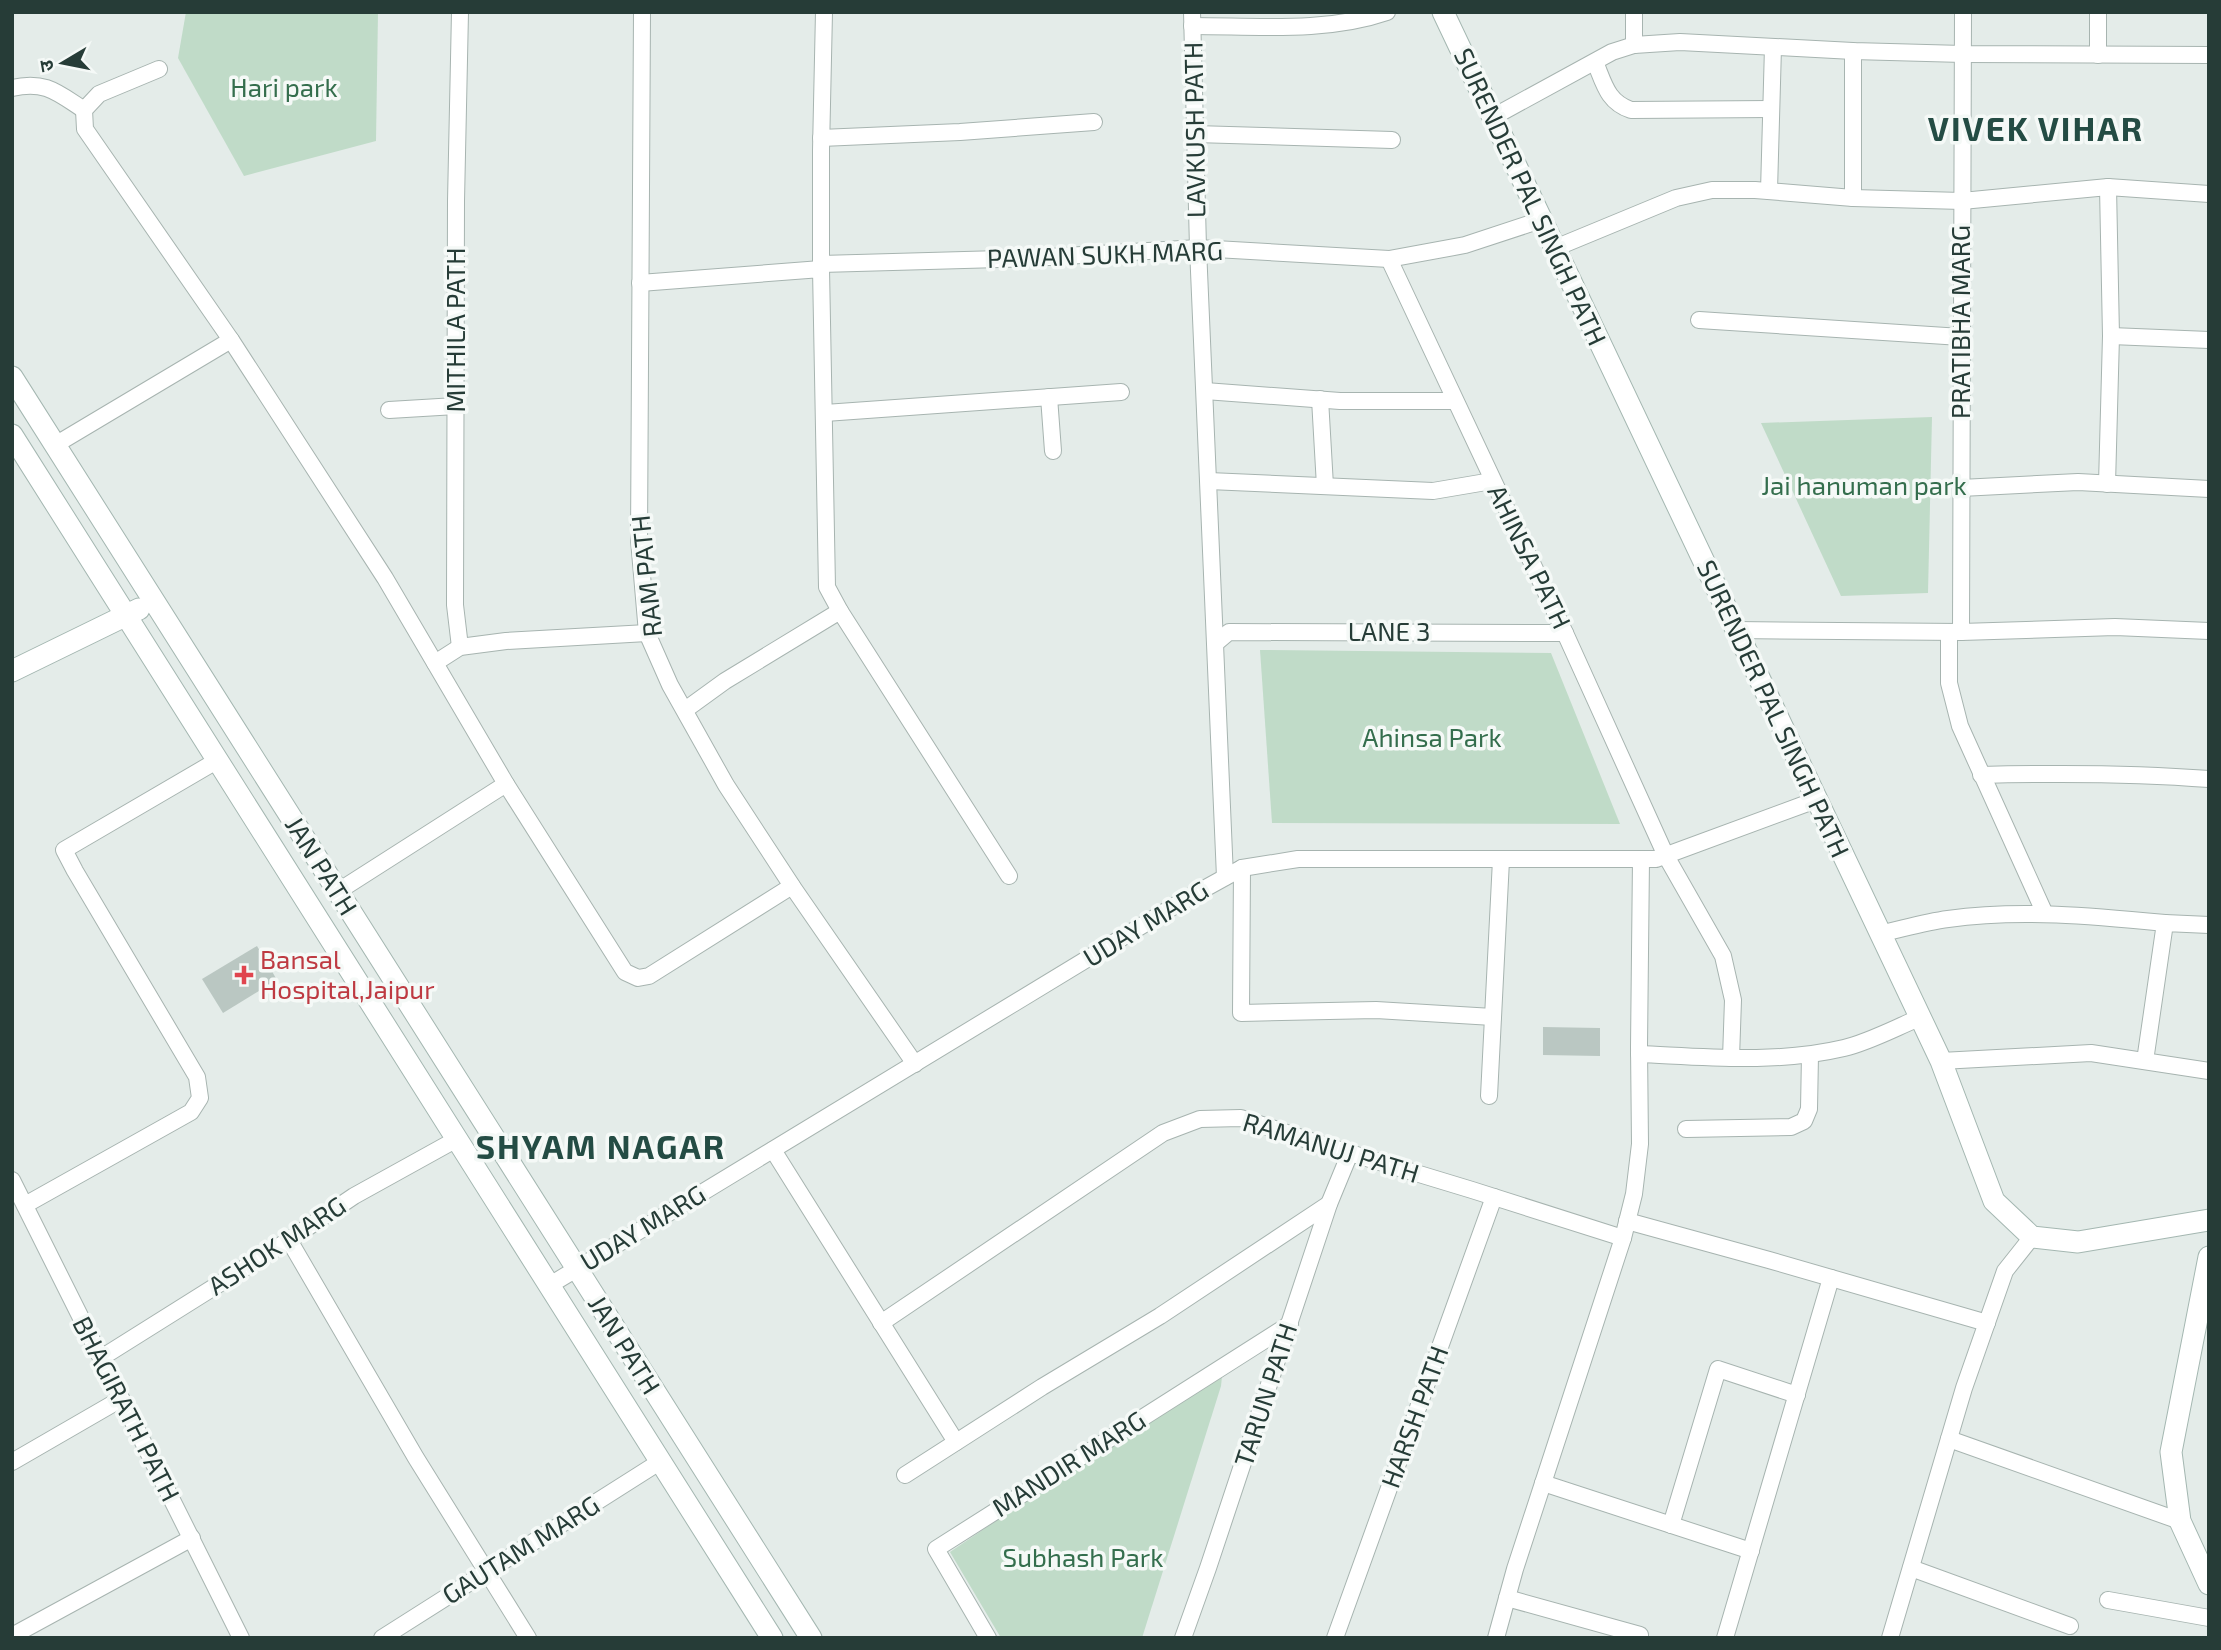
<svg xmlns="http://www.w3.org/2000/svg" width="2221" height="1650" font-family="'Exo 2','Noto Sans Devanagari',sans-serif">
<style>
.green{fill:#c0dbc8}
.building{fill:#bac7c2}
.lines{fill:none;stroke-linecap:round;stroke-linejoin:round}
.street-casing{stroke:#a7b4b0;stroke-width:18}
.secondary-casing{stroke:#a4b7b1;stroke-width:23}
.street{stroke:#fff;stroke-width:16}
.secondary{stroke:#fff;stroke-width:21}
.health-dot{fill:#e0444e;stroke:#f5f9f7;stroke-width:2.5}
.labels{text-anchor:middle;stroke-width:7;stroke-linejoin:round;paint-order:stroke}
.park-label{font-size:26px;fill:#346e4d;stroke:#f5f9f7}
.street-label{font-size:26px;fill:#263c37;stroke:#f5f9f7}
.health-label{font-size:26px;fill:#be3a42;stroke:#f5f9f7;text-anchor:start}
.district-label{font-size:33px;font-weight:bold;letter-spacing:2px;fill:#244c44;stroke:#f5f9f7}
</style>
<rect width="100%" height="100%" fill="#e4ece9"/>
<!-- green -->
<g class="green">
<path d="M186 12H378L376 141 244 176 178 58Z"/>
<path d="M1932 417 1928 593 1841 596 1761 423Z"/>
<path d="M1260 650 1551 653 1620 824 1272 823Z"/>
<path d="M1223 1367 1221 1386 1142 1638H1001L950 1552Z"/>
</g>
<!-- building -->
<g class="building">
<path d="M257 946 277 980 223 1013 202 979Z"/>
<path d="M1543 1027 1600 1028V1056L1543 1055Z"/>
</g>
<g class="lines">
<!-- street casing -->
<g class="street-casing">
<g id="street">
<path d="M642 12 639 540 647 633 670 685 726 785 792 886 915 1064"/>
<path d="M1192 12 1198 248 1225 877"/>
<path d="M1634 12V45"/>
<path d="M1192 26C1257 26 1326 33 1387 12"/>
<path d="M2098 55V12"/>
<path d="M1595 62C1604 83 1607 102 1631 110L1771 109"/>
<path d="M159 69 99 94 84 110 85 129 231 340 385 578 506 784"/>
<path d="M12 88C45 80 58 93 84 110"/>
<path d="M1493 117 1612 52 1634 45 1680 42 1853 51 1963 54 2209 55"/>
<path d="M1195 134 1392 140"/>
<path d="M821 138 960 132 1094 122"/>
<path d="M1769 191 1773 47"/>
<path d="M1853 198V51"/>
<path d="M1555 248 1676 198 1712 190H1755L1853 198 1962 201 2108 187 2209 194"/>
<path d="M1389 259 1565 633 1666 856 1723 956 1733 1000 1731 1058"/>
<path d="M821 264 1032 258 1198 248 1389 259 1465 245 1541 220"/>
<path d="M821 269V150L824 12"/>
<path d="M640 283 821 269 827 587 840 611"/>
<path d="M1699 320 1961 337"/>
<path d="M2111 336 2209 340"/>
<path d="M1205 391 1340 401H1455"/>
<path d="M1049 397 1053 451"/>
<path d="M1320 399 1325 486"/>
<path d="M389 410 456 406"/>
<path d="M825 413 1121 392"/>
<path d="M55 445 231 340"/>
<path d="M1209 481 1433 491 1492 481"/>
<path d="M2107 484 2111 336 2108 187"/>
<path d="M1961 488 2078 482 2209 489"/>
<path d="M1735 630 1961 632 2115 627 2209 631"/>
<path d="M1949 632V683L1960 726 2045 914"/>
<path d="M1961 632 1963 12"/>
<path d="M1216 643 1229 632 1565 633"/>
<path d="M460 647 455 605 456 201 460 12"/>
<path d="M435 663 460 647 506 641 647 633"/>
<path d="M685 710 725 681 840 611 1009 876"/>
<path d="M1981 775C2058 773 2132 773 2209 779"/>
<path d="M1242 868 1241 1013 1376 1010 1493 1017"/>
<path d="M337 892 506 784 625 972 638 978 649 976 792 886"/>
<path d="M1879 934C1902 929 1925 922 1948 919 2020 909 2093 916 2165 923"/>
<path d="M1639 1054C1707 1057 1776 1064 1844 1048 1869 1042 1895 1028 1919 1018"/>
<path d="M1941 1061 2091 1053 2209 1071"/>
<path d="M2145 1061 2165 923 2209 925"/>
<path d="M1489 1096 1501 860"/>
<path d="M1686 1129 1791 1127 1804 1121 1809 1109 1810 1055"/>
<path d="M773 1150 956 1442"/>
<path d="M12 1180 241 1638"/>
<path d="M25 1205 191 1112 200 1098 197 1077 75 871 64 850 218 760"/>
<path d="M1627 1221 1769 1260 1987 1323"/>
<path d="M289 1240 416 1458 528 1638"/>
<path d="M550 1285 1184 900 1242 868 1298 859H1656L1816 800"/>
<path d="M881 1323 1163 1133 1200 1119 1241 1118 1317 1143 1472 1190 1623 1238"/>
<path d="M101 1358 289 1240 354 1196 457 1139"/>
<path d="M1949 1439 2180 1521"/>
<path d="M12 1462 121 1399"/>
<path d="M905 1475 1042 1387 1160 1316 1329 1204"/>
<path d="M1543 1483 1751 1551"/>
<path d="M1671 1525 1718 1369 1797 1395"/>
<path d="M1911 1568 2070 1626"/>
<path d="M1507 1598 1640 1635"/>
<path d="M2108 1600 2209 1618"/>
<path d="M12 1636 192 1538"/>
<path d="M382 1638 661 1461"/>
<path d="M988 1638 936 1549 1290 1324"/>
<path d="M1183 1638 1208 1568 1329 1204 1350 1153"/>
<path d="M1335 1638 1494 1197"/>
<path d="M1496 1638 1515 1569 1623 1238 1634 1194 1640 1144 1639 1047 1641 859"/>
<path d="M1725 1638 1831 1278"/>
<path d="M1890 1638 1964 1388 2005 1271 2032 1237"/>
</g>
</g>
<!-- secondary casing -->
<g class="secondary-casing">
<g id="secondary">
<path d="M1443 12 1941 1061 1994 1201 2032 1237 2078 1242 2209 1220"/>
<path d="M12 377 811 1638"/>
<path d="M12 435 772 1638"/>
<path d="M12 671 139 609"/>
<path d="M2209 1257 2171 1452 2180 1521 2209 1584"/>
</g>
</g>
<!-- street -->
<use href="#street" class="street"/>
<!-- secondary -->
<use href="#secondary" class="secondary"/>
</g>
<!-- markers -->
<path class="health-dot" d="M240.5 964.5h7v7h7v7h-7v7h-7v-7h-7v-7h7z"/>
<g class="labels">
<!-- park labels -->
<g class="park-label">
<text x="284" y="97">Hari park</text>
<text x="1864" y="495">Jai hanuman park</text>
<text x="1432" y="747">Ahinsa Park</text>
<text x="1083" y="1567">Subhash Park</text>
</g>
<!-- street labels -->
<g class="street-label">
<text transform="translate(1195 130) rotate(-91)" y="9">LAVKUSH PATH</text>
<text transform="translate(1530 197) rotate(65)" y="9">SURENDER PAL SINGH PATH</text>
<text transform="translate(1105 255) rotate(-2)" y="9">PAWAN SUKH MARG</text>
<text transform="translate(1961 322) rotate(-90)" y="9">PRATIBHA MARG</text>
<text transform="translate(456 330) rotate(-90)" y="9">MITHILA PATH</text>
<text transform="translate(1529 557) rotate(64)" y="9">AHINSA PATH</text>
<text transform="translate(647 576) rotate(-96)" y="9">RAM PATH</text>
<text x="1389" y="641">LANE 3</text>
<text transform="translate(1773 709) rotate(65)" y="9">SURENDER PAL SINGH PATH</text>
<text transform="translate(321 866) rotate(58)" y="9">JAN PATH</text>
<text transform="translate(1146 924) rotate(-31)" y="9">UDAY MARG</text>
<text transform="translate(1331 1148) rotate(17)" y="9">RAMANUJ PATH</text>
<text transform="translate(643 1228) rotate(-31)" y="9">UDAY MARG</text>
<text transform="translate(277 1246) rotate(-33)" y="9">ASHOK MARG</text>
<text transform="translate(624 1345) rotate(58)" y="9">JAN PATH</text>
<text transform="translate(1266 1395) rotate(-72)" y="9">TARUN PATH</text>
<text transform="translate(126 1409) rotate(63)" y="9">BHAGIRATH PATH</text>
<text transform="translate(1415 1417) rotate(-70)" y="9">HARSH PATH</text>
<text transform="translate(1069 1464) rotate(-32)" y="9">MANDIR MARG</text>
<text transform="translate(521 1550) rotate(-32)" y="9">GAUTAM MARG</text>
</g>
<!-- health labels -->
<g class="health-label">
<text x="260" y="969">Bansal<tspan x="260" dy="30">Hospital,Jaipur</tspan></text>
</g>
<!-- district labels -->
<g class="district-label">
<text x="2036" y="141">VIVEK VIHAR</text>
<text x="601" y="1159">SHYAM NAGAR</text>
</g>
</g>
<!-- border -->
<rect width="2221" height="1650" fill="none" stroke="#263c37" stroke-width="28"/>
<!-- north arrow -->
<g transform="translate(63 63) rotate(260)" stroke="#f5f9f7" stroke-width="5" paint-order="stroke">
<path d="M0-5L12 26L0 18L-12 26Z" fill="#263c37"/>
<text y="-10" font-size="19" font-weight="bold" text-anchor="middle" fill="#263c37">उ</text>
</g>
</svg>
